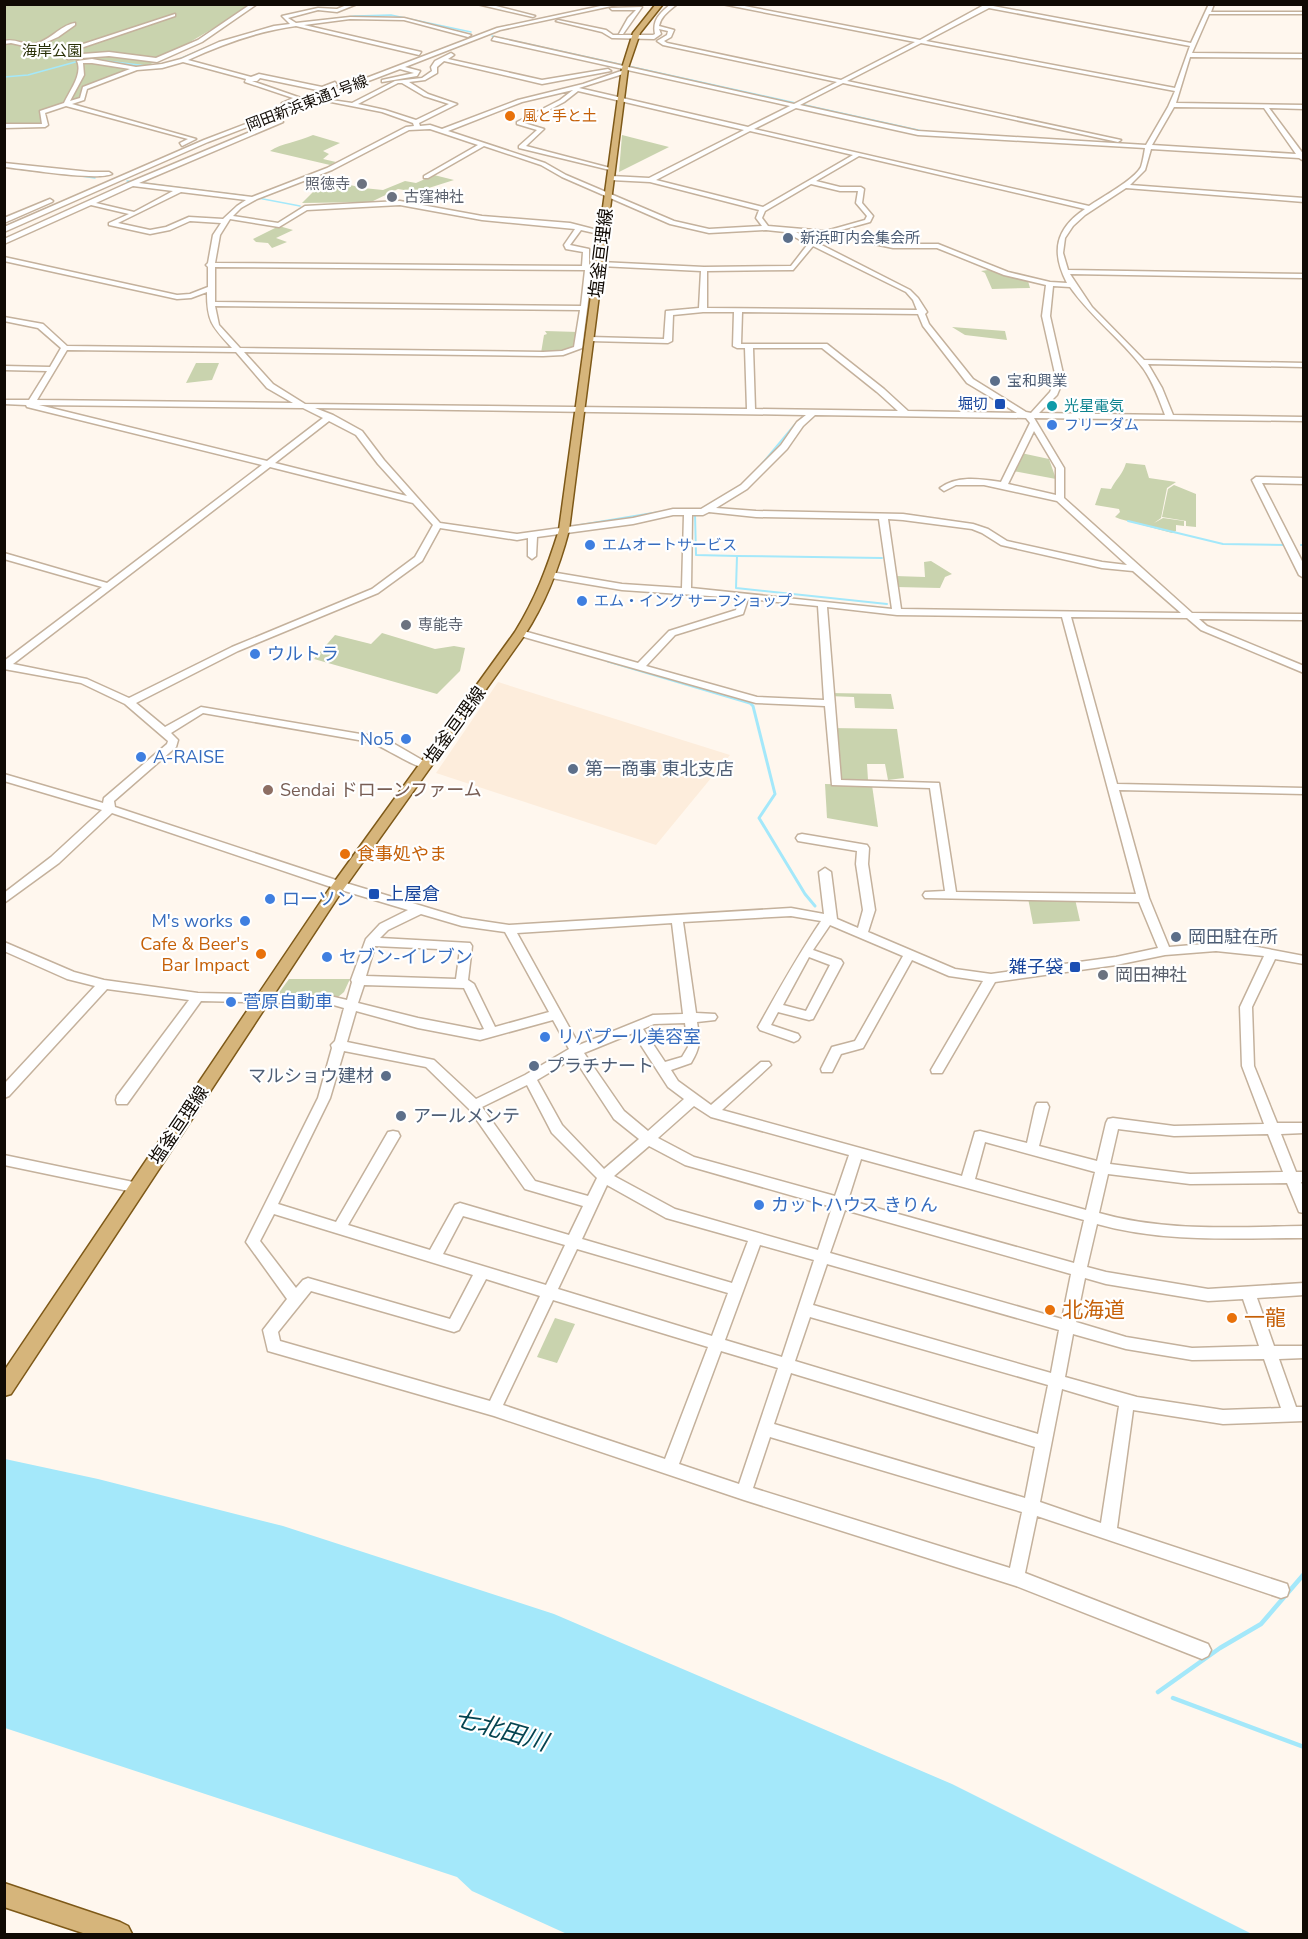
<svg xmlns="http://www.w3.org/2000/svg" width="1308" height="1939" font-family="'Nunito Sans','Noto Sans JP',sans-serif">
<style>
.built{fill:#fdeddc}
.green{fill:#c9d3ae}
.water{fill:#a4e8fa}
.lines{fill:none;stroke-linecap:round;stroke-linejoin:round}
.stream-far3{stroke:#a4e8fa;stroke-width:1.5}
.stream-far2{stroke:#a4e8fa;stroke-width:2}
.stream-far1{stroke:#a4e8fa;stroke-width:3}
.stream{stroke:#a4e8fa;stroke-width:4.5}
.minor-casing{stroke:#c4b19c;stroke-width:3}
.major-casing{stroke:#7e5918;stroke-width:3}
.minor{fill:#fff;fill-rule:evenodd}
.major{fill:#d6b57b;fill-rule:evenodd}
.food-dot{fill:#e8710a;stroke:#fff;stroke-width:2}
.worship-dot{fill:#6b7280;stroke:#fff;stroke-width:2}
.service-dot{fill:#5c6f8a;stroke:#fff;stroke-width:2}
.transit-dot{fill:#1a4fb4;stroke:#fff;stroke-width:2}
.culture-dot{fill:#0f9aa8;stroke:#fff;stroke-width:2}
.shop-dot{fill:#3f7fe0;stroke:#fff;stroke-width:2}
.education-dot{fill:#8d6e63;stroke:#fff;stroke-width:2}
.labels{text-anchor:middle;stroke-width:4.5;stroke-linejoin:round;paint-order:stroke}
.far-park-label{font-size:15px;fill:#293007;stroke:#fff}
.far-street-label{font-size:15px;fill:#100a04;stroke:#fff}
.far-food-label{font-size:15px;fill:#c56008;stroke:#fff;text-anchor:start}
.far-worship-label{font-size:15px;fill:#5b616d;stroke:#fff;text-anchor:start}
.far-service-label{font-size:15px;fill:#4e5e75;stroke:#fff;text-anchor:start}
.far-transit-label{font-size:15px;fill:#164399;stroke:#fff;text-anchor:end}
.far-culture-label{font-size:15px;fill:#0d838f;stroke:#fff;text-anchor:start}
.far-shop-label{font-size:15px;fill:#366cbe;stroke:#fff;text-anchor:start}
.street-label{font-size:18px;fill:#100a04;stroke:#fff}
.shop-label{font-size:18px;fill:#366cbe;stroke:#fff;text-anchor:start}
.service-label{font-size:18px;fill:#4e5e75;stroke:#fff;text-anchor:start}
.education-label{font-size:18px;fill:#785e54;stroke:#fff;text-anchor:start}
.food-label{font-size:18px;fill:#c56008;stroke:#fff;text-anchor:start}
.transit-label{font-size:18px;fill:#164399;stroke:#fff;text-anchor:start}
.worship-label{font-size:18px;fill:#5b616d;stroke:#fff;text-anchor:start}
.near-food-label{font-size:21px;fill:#c56008;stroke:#fff;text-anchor:start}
.near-water-label{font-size:24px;font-style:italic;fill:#044451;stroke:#fff}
</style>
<rect width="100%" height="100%" fill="#fff7ee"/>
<!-- built -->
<path class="built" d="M498 682 730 755 656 845 436 773Z"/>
<!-- green -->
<g class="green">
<path d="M5 5H253L156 62 82 88 80 99 40 111 42 125H5Z"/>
<path d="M313 135 340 143 323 151 329 154 323 159 336 162 330 165 270 151C282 143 298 142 313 135Z"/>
<path d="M622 135 669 147 619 172Z"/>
<path d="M434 175 454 180 416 192 398 189 371 202 302 203 318 187 329 180 363 188 383 190 405 181 416 183Z"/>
<path d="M279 226 293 230 276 238 287 242 272 248 268 243 256 242 253 239Z"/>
<path d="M988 270 1028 281 1030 288 992 289 985 273 981 271Z"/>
<path d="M952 327 1005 331 1007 340 965 335Z"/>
<path d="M545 331 579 332 577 346 559 351 541 353 544 335 547 334Z"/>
<path d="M196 363H219L212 380 186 383Z"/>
<path d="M1021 453 1049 459 1056 479 1013 471Z"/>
<path d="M1126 463 1145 465 1149 478 1176 482 1167 488 1161 518 1154 523 1163 518 1184 521V526L1176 525V531L1172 533 1120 519 1115 517 1120 512 1119 509 1095 505 1101 488 1111 489C1116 479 1123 474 1126 463Z"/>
<path d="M1174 485 1196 494V527L1186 526V521L1162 517 1168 489Z"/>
<path d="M931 561 952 574 945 577 940 588 896 587 895 576 925 577 924 562Z"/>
<path d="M382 633 435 649 454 646 465 648 460 671 437 694 314 659 335 635 371 644Z"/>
<path d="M828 693 891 694 894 709 855 708 854 697 828 696Z"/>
<path d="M830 728 897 729 904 778 888 780 885 764H867L868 780H836Z"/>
<path d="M825 784 872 785 878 827 827 818Z"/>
<path d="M1028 898 1075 899 1080 921 1033 924Z"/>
<path d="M289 979H350L344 992 338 997 278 994Z"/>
<path d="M555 1318 575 1324 557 1363 537 1357Z"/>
</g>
<!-- water -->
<path class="water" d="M5 1459 98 1479 283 1526 554 1614 952 1784 1252 1934H567L472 1891 457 1877 5 1728Z"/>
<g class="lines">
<!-- stream-far3 -->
<g class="stream-far3">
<path d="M275 26 355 16 391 15 471 32"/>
<path d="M492 36 495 37"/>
<path d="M501 38 927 132"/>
<path d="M91 59 147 66"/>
<path d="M177 60 219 42 243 35"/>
<path d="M4 77 28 75 79 61"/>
<path d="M4 167 33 171"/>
<path d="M67 174 95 178"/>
<path d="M127 181 247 196 300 206"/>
</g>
<!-- stream-far2 -->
<g class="stream-far2">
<path d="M761 465 797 422"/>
<path d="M714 502 744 483"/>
<path d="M674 509H689"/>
<path d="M695 514 696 555 737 556 736 588 887 604"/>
<path d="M1128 521 1223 544 1286 545"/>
<path d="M574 526 659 512"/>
<path d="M1301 545H1304"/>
<path d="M737 556 882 558"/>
</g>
<!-- stream-far1 -->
<path class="stream-far1" d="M608 661 750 703 753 706 775 794 759 818 805 894 815 906"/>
<!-- stream -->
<g class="stream">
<path d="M1158 1692 1220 1648 1261 1624 1304 1574"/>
<path d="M1173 1698 1304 1747"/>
</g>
<!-- minor casing -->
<g class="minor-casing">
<g id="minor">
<path d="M251 4H257L202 42 157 62 109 56 68 59 60 54 11 43 4 44V41C15 38 23 45 33 44 48 43 60 25 75 23V25L58 37 38 46 62 51 175 14V16L66 53 69 55 109 52 156 58 198 40Z"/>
<path d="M349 4H357L337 12 318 10 288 18 296 23 350 17 404 18 471 35 468 37 404 20 350 19 304 25 421 52 419 55 296 26C258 31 223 44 188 60L251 77 259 74 322 87 335 82 337 85 322 91 260 78 257 81H252L301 98 284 106 282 103 293 98 245 82 246 79 183 62 162 68 137 70 87 89 84 100 72 104 196 139 182 146 180 143 188 139 66 106 45 113 48 125 45 127 4 128V124H42L40 111 64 103C70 90 83 74 77 61L92 59 136 67 162 64 181 59 219 42 274 26 290 24 282 16 318 8 337 9ZM83 63H92L130 69 83 87 80 98 70 101 84 75Z"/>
<path d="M477 4H488L535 16 533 17Z"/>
<path d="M610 4H621L500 30 405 67 420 71 417 76 382 82V80L414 73 400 69 208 142 4 232V227L204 140 497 28Z"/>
<path d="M671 4H677C669 11 661 16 659 26L674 30 671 37 664 41 667 43 841 80 915 42 722 4H734L920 40 984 5 995 4 993 6 1191 43 1209 4H1214L1211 12H1304V14H1209L1192 53 1304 54V58L1190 57 1176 103 1304 105V109L1269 108 1304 155V161L1299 158 1151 149 1145 170 1130 185 1304 198V202L1126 188 1085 215 1073 226 1065 238 1063 253 1068 270 1304 274V278L1070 274 1092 307 1144 360 1304 363V367L1148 364 1162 388 1173 415 1304 417V421L1034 418 1064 468V498L1192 613 1304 614V620L1199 619 1207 626 1304 666V673L1201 630 1187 618 1071 617 1117 784 1304 788V794L1119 790 1149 898 1169 947 1216 943 1247 945 1304 956V964L1275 959 1252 1007 1254 1066 1277 1123H1304V1133L1281 1134 1296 1172H1304V1182H1301L1304 1189V1213L1299 1212 1287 1183 1190 1184 1108 1174 1099 1213C1165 1232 1235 1227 1304 1226V1238C1234 1238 1164 1243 1097 1224L1087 1267 1106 1272 1208 1289 1304 1283V1295L1257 1298 1274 1346H1304V1358L1279 1359 1296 1407H1304V1421L1223 1424 1133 1410 1117 1528 1281 1582 1287 1584 1289 1590 1287 1596 1281 1598 1037 1516 1025 1573 1208 1644 1211 1650 1208 1656 1202 1659 1016 1586 744 1500 494 1416 268 1351 263 1330 287 1299 246 1242 318 1098 332 1048 331 1045 335 1041 344 1008 330 1004 201 1001 127 1104H117L116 1100 117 1096 189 1000 107 989 9 1096 4 1098V1084L95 986 67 979 4 951V942L74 972 104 980 198 993 330 996 347 1000 352 982 351 980 366 939 380 924 408 910 328 886 112 813 59 863 4 903V893L51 857 102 810 4 781V774L103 803 104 798 167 744 168 741 125 704 81 683 4 669V661L102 587 4 559V553L107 583 262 465 27 407 26 405 4 404V400H29L47 371 4 370V366L50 367 61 348 38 328 4 321V317L43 324 67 346 232 348C212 326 207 322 207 292L191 298 177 299 4 261V257L177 295 190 294 208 287V267L206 265 208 263 213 235 221 223 190 221 170 230 150 234 109 225V223L129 214 91 205 4 244V239L128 183 281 119 283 122 139 183 252 197 327 168 406 127 414 126 413 123 382 112 331 102V100L352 103 395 81 422 78 432 71 431 67 435 61 451 53 454 55 448 59 542 80 608 69 611 71 542 84 444 61 437 67V73L425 80 409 82 428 94 457 104 419 123 420 126 430 125 442 129 518 100 583 84 624 70 626 73 579 88 748 127 790 106 492 40 494 37 794 104 837 82 663 45 657 41 667 35 668 31 659 29 661 34 654 39 612 38 602 32 556 21 558 20 606 30 613 35H653L655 34C652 20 660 13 671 4ZM989 8 1190 46 1175 88 926 41ZM921 43 1175 91 1168 107 1146 145 918 131 800 105 843 83 1118 142 1121 140 847 81ZM398 83H402L424 96 449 104 416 120 385 110 358 104ZM573 90 560 100 517 122V124L537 130 519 146V148L614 171V169L526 146 544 129 524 123 564 102 578 91 744 130 649 178 611 176 608 178 611 180 650 182 759 210 756 218 762 226 709 229 674 221 566 175 545 163 448 131 522 102ZM1174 107 1264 108 1296 154 1152 145ZM796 108 918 135 1145 148C1144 154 1143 161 1141 167 1134 180 1102 197 1089 206L754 129ZM430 129 478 145 424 176V178H428L484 146 541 165 562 177 670 224 709 233 766 230 785 232 808 244 791 266 704 267 600 262 597 264 600 266 701 271 699 308 666 311 664 339 590 337 586 339 590 341 668 343 672 341 673 315 703 312H734L733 346 737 348H745L747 409 305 404 273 384 244 352 543 356 563 355 582 348 592 270 598 268 589 266V249L570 245 581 230 603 235 606 233 605 232 570 223 482 216 400 201 305 206 278 223 233 216 241 208 257 199 332 170 409 130ZM750 131 853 155 763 207 656 180ZM859 156 1085 209C1055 229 1051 252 1067 283L1050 282 1008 272 938 244H893L834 232 870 222 873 216 862 203 864 189 861 187H840L816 181ZM811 184 840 191H858L856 203 867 216 865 220 826 231 768 226 762 218 765 211ZM133 186 173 191 134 212 96 203ZM181 192 246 200 237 206 223 219 189 217 166 227 150 230 118 223ZM400 205 482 220 575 229 564 245 566 249 583 252 582 266 215 263 220 235 230 219 279 227 307 210ZM796 232 836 236 893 248H937L1004 275 1046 285 1042 316 1056 378 1050 392 1031 413 1026 412 973 379 929 324 925 314 927 312 918 298 910 290ZM813 246 906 292 913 300 917 310 707 308V271L793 270ZM215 267 585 270 581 306 215 302ZM1053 286 1070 287C1091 317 1121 339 1143 368 1153 382 1159 399 1165 415L1039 413 1057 395 1064 378 1050 316ZM215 306 580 310 574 347 562 351 543 352 240 348 219 325ZM742 312 918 314 923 326 967 383 1017 413 908 411 884 389 827 344H741ZM753 348H822L877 392 898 411 755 409ZM67 350 236 352 267 388 293 403 37 400ZM39 405 303 408 323 418 267 461ZM315 408 806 415 797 422 781 445 741 485 701 509H673L633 518 517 534 440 523 384 460 362 431 333 415ZM815 415 1026 418 1030 423 1001 482C981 479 957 475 940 488L944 491 956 485H984L1057 501 1127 565 1102 562 1007 541 988 529 973 524 903 514 756 511 716 508 747 489 787 449 803 426ZM329 421 356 435 378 464 407 496 275 463ZM1034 431 1056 468V495L1008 484ZM270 467 413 503 433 525 415 557 372 589 232 647 129 698 87 679 13 664ZM709 512 756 517 879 519 892 609 691 588 692 515H703ZM673 515H684L682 588 622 584 551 572 546 575 551 578 622 590 739 598 736 610 669 631 638 663 520 630 517 631V635L756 703 825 706 832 785 930 788 945 891 925 892 923 895 925 898 1139 902 1158 948 1116 957 991 974 955 969 868 932 875 910 868 864 869 848 867 845 802 834 798 835 796 838 798 841 857 851 856 864 863 910 858 928 837 919 831 872 825 868 819 872 824 914 791 908 509 925 462 918 336 880 115 807 114 801 176 747 178 740 171 733 203 713 370 742C385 747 417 770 429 768L430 766 429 764 391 742 372 736 201 707 165 727 136 703 238 651 378 593 422 561 440 528 517 540 528 538V556L532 559 536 556 537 537 633 524ZM888 519 903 520 972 529 982 533 1001 545 1102 568 1133 571 1181 613 901 609ZM748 599 818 606 824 700 757 697 646 666 675 635 743 614ZM827 607 897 615 1062 617 1136 894 956 892 939 783 841 780ZM421 914 462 926 505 932 549 1012 495 1027 474 984 468 980 472 946 470 943 380 938 388 930ZM791 916 821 921C798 955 778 991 758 1027L760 1030 794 1042 798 1040 800 1037 798 1034 771 1025 778 1012 809 1020 813 1019 843 963 841 960 813 950 830 925 903 956 855 1041 832 1047 821 1069 822 1072H832L841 1054 863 1048 912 960 949 976 983 981 931 1070 932 1073H942L995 982 1116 965 1165 955 1216 951 1264 956 1240 1007 1242 1066 1264 1124 1174 1126 1113 1118 1108 1119 1106 1123 1097 1161 1039 1146 1049 1107 1047 1103H1037L1035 1107 1027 1143 980 1131 975 1132 962 1176 722 1110 771 1065 769 1062H761L711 1105 678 1081 671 1070 691 1063C701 1046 700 1041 697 1022L715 1020 717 1017 715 1014 696 1013 683 922ZM672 923 683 1014 653 1015 579 1045 517 933ZM375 946 460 950 456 979 366 976ZM809 957 830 965 806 1011 783 1005ZM364 985 464 988 484 1029 480 1030 418 1018 358 1003ZM356 1011 418 1028 480 1040 553 1020 569 1049 525 1075 476 1099 434 1060 347 1042ZM685 1023 688 1047 682 1057 665 1062 643 1029 654 1024ZM633 1033 668 1087 684 1099 648 1131 624 1111 584 1053ZM344 1051 426 1067 469 1109 525 1189 583 1206 569 1235 460 1203 455 1205 430 1250 348 1225 400 1136 398 1132 393 1131 388 1132 336 1222 278 1204 330 1098ZM574 1058 614 1119 639 1139 604 1169 562 1125 537 1080ZM527 1085 552 1133 597 1178 588 1196 535 1181 482 1107ZM694 1106 711 1117 849 1155 835 1196 694 1157 658 1138ZM1118 1129 1174 1136 1268 1134 1283 1172 1190 1174 1110 1164ZM985 1142 1095 1172 1086 1210 975 1179ZM649 1146 685 1165 832 1207 818 1250 675 1209 614 1176ZM861 1159 1084 1220 1074 1263 848 1200ZM607 1185 666 1218 748 1241 732 1283 582 1239ZM845 1210 1071 1274 1062 1319 830 1253ZM274 1214 473 1275 450 1319 308 1278 303 1280 296 1288 260 1241ZM463 1216 565 1245 546 1285 443 1254ZM760 1245 814 1260 782 1357 725 1340ZM577 1249 728 1293 712 1336 558 1289ZM827 1264 1059 1330 1051 1373 813 1305ZM1085 1278 1106 1284 1208 1301 1243 1299 1259 1346 1192 1348 1126 1337 1076 1322ZM486 1279 540 1296 490 1401 280 1341 278 1332 311 1291 454 1332 459 1330ZM553 1300 708 1347 665 1459 503 1405ZM810 1317 1048 1385 1038 1434 795 1361ZM1073 1334 1126 1349 1192 1360 1264 1359 1281 1408 1223 1410 1137 1397 1065 1377ZM721 1351 778 1368 739 1484 679 1464ZM791 1373 1035 1447 1025 1498 774 1424ZM1062 1389 1119 1406 1101 1523 1040 1502ZM770 1437 1022 1512 1010 1568 753 1488Z"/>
<path d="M642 7 623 34H619L628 18 636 10H612L610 8Z"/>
<path d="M4 163 90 172H109L112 174C96 181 26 169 4 167Z"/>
<path d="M50 199 53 201 52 202 4 223V218Z"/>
<path d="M1256 477 1304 478V484L1262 483 1304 565V578L1299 575 1252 480Z"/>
<path d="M4 1155 138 1183 143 1184 145 1188 143 1192 138 1193 4 1165Z"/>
</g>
</g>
<!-- major casing -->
<g class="major-casing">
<g id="major">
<path d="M656 4H663L640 33 628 68 569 530C559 568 546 602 524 636L340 894 11 1394 4 1396V1371L330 888 515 632C536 598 547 568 559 530L622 68 633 33Z"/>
<path d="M4 1883 120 1922 128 1926 132 1934H86L4 1907Z"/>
</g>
</g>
<!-- minor -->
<use href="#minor" class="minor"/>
<!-- major -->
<use href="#major" class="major"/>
</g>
<!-- markers -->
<g class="food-dot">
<circle cx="510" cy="116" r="6"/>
<circle cx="345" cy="854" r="6"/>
<circle cx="261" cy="954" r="6"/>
<circle cx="1050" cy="1310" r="6"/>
<circle cx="1232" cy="1318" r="6"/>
</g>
<g class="worship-dot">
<circle cx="362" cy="184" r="6"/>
<circle cx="392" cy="197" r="6"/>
<circle cx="406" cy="625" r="6"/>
<circle cx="1103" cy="975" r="6"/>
</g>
<g class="service-dot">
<circle cx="788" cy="238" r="6"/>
<circle cx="995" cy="381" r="6"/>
<circle cx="573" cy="769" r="6"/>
<circle cx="1176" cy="937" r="6"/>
<circle cx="534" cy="1066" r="6"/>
<circle cx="386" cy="1076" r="6"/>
<circle cx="401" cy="1116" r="6"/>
</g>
<g class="transit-dot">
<rect x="994" y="398" width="12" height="12" rx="3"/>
<rect x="368" y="888" width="12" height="12" rx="3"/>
<rect x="1069" y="961" width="12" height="12" rx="3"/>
</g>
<circle class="culture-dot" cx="1052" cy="406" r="6"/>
<g class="shop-dot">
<circle cx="1052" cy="425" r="6"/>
<circle cx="590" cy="545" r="6"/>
<circle cx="582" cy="601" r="6"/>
<circle cx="255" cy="654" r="6"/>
<circle cx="406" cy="739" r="6"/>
<circle cx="141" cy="757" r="6"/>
<circle cx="270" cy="899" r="6"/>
<circle cx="245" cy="921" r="6"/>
<circle cx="327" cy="957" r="6"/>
<circle cx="231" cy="1002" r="6"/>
<circle cx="545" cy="1037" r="6"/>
<circle cx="759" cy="1205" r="6"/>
</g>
<circle class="education-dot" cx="268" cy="790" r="6"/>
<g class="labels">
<!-- far-park labels -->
<g class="far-park-label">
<text x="52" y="56">海岸公園</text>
</g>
<!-- far-street labels -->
<g class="far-street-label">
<text transform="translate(307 103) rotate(-21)" y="5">岡田新浜東通1号線</text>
</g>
<!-- far-food labels -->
<g class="far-food-label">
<text x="522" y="121">風と手と土</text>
</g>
<!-- far-worship labels -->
<g class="far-worship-label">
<text x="350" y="189" text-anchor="end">照徳寺</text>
<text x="404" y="202">古窪神社</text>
<text x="418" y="630">専能寺</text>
</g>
<!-- far-service labels -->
<g class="far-service-label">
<text x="800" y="243">新浜町内会集会所</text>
<text x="1007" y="386">宝和興業</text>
</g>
<!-- far-transit labels -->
<g class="far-transit-label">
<text x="988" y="409">堀切</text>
</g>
<!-- far-culture labels -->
<g class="far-culture-label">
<text x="1064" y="411">光星電気</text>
</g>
<!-- far-shop labels -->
<g class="far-shop-label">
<text x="1064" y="430">フリーダム</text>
<text x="602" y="550">エムオートサービス</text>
<text x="594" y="606">エム・イング サーフショップ</text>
</g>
<!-- street labels -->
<g class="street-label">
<text transform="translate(601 253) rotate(-83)" y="6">塩釜亘理線</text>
<text transform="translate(455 725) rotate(-54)" y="6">塩釜亘理線</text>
<text transform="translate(179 1125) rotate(-56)" y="6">塩釜亘理線</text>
</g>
<!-- shop labels -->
<g class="shop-label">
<text x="267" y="660">ウルトラ</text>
<text x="394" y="745" text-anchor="end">No5</text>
<text x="153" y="763">A-RAISE</text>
<text x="282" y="905">ローソン</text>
<text x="233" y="927" text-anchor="end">M's works</text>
<text x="339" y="963">セブン-イレブン</text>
<text x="243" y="1008">菅原自動車</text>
<text x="557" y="1043">リバプール美容室</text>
<text x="771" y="1211">カットハウス きりん</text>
</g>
<!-- service labels -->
<g class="service-label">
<text x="585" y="775">第一商事 東北支店</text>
<text x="1188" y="943">岡田駐在所</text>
<text x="546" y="1072">プラチナート</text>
<text x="374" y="1082" text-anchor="end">マルショウ建材</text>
<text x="413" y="1122">アールメンテ</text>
</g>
<!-- education labels -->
<g class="education-label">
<text x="280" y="796">Sendai ドローンファーム</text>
</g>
<!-- food labels -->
<g class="food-label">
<text x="357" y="860">食事処やま</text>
<text x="249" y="950" text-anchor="end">Cafe &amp; Beer's<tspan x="249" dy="21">Bar Impact</tspan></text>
</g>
<!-- transit labels -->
<g class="transit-label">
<text x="386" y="900">上屋倉</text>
<text x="1063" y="973" text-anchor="end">雑子袋</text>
</g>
<!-- worship labels -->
<g class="worship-label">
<text x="1115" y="981">岡田神社</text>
</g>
<!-- near-food labels -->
<g class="near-food-label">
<text x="1062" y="1317">北海道</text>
<text x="1244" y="1325">一龍</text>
</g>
<!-- near-water labels -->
<g class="near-water-label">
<text transform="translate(501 1730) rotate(16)" y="8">七北田川</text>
</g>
</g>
<!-- border -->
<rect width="1308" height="1939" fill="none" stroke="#100a04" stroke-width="12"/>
</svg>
